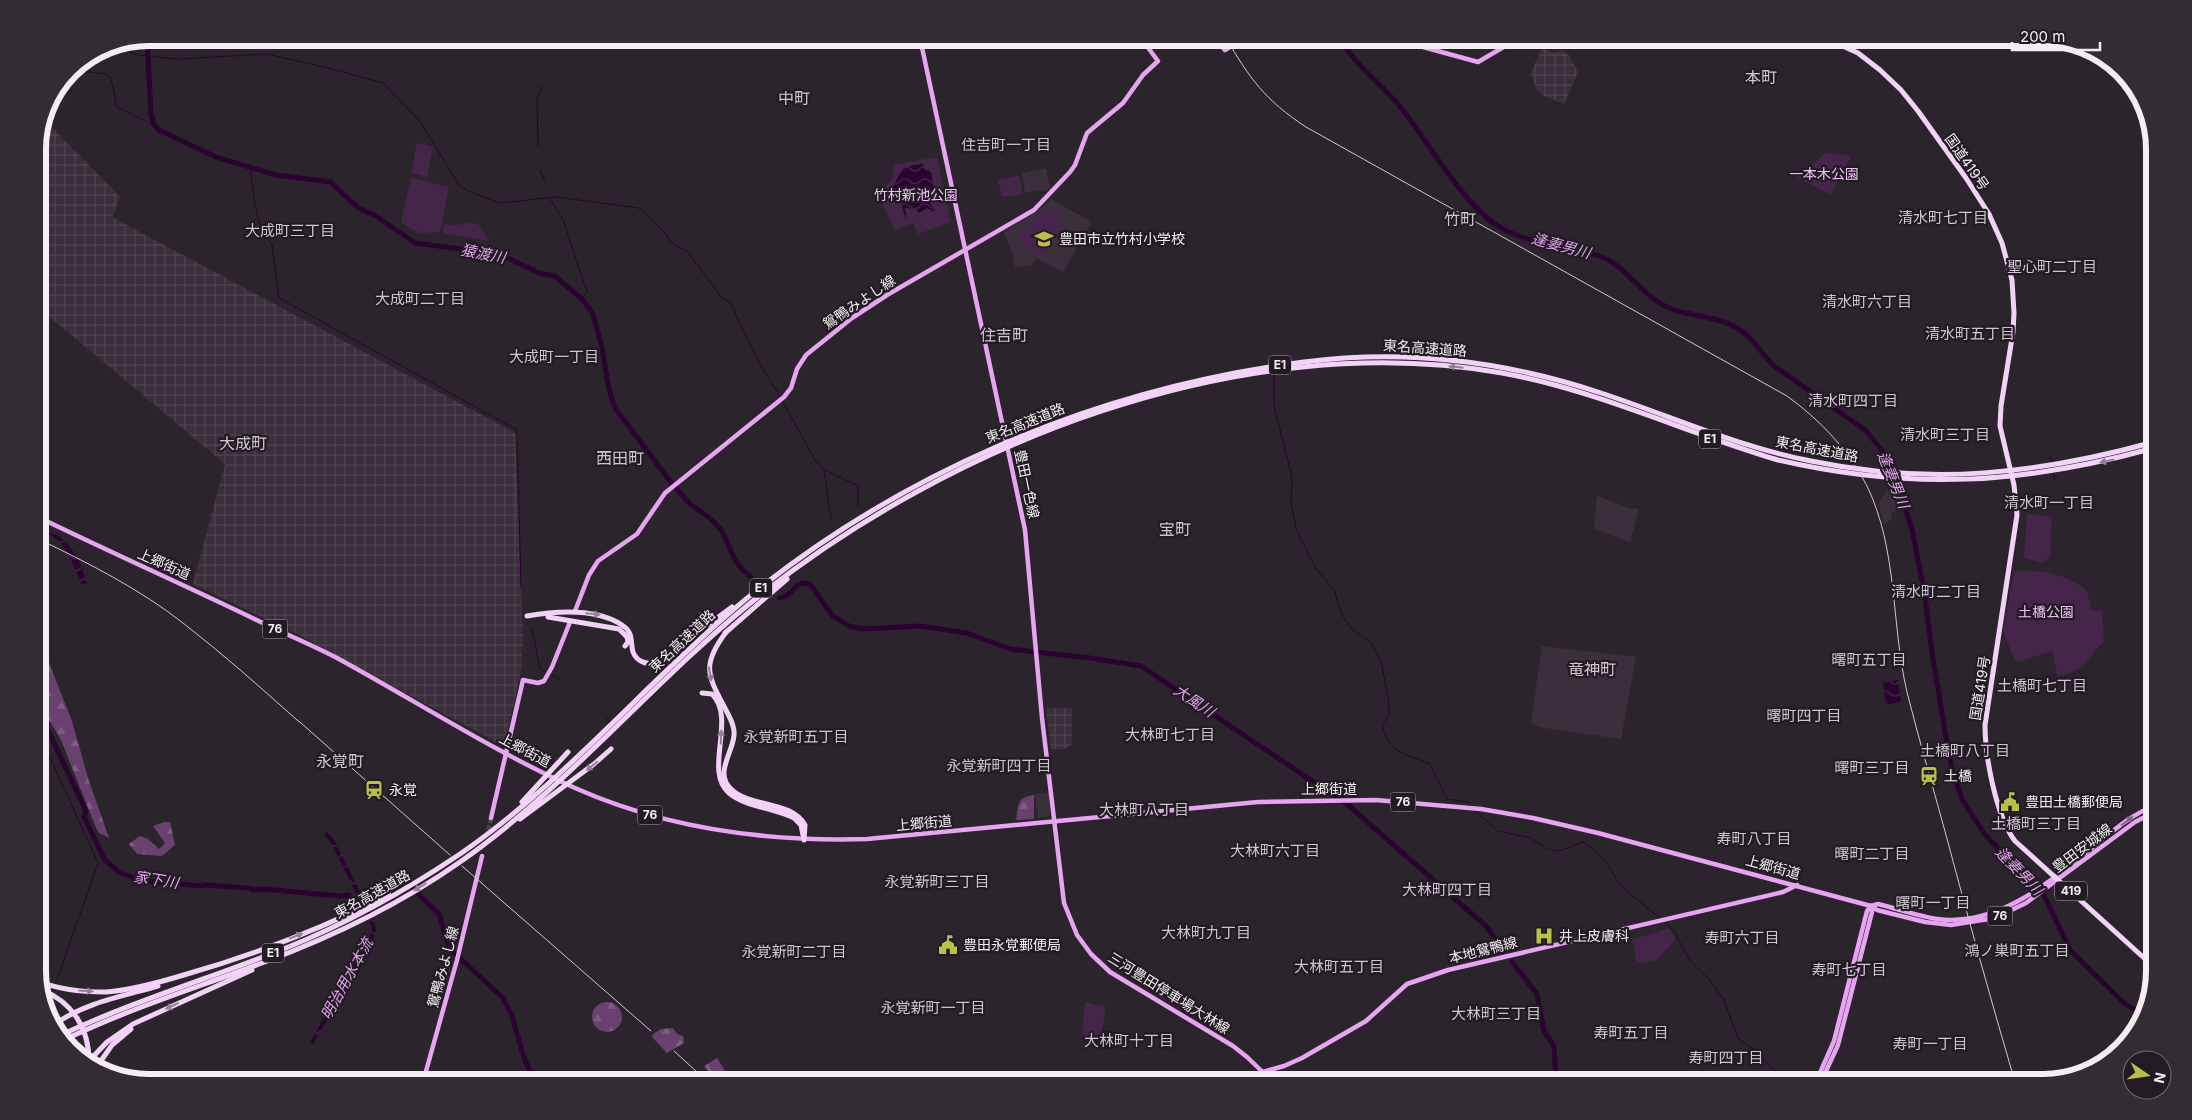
<svg xmlns="http://www.w3.org/2000/svg" width="2192" height="1120" font-family="Inter,'Noto Sans JP',sans-serif">
<style>
.built{fill:#3b2f3c}
.industrial{fill:url(#industrial-grid)}
.forest{fill:url(#forest-firs)}
.park{fill:#45254a}
.water{fill:url(#water-waves)}
.lines{fill:none;stroke-linecap:round;stroke-linejoin:round}
.stream{stroke:#29042e;stroke-width:1}
.river{stroke:#29042e;stroke-width:5}
.major-tunnel{stroke:#4a424b;stroke-width:4.5;stroke-dasharray:4.5 2;stroke-linecap:butt}
.major{stroke:#e7a5f1;stroke-width:4.5}
.highway{stroke:#f2d3f7;stroke-width:5}
.tram{stroke:#cfc9cf;stroke-width:1}
.rail{stroke:#cfc9cf;stroke-width:1}
.oneway{fill:#948098}
.oneway2{fill:#84608a}
.labels{text-anchor:middle;stroke-width:4.5;stroke-linejoin:round;paint-order:stroke}
.shield{fill:#221b23;stroke:#b5afb5;stroke-width:1}
.shield-label{font-size:12px;font-weight:bold;fill:#f4eef4}
.street-label{font-size:14px;fill:#f4eef4;stroke:#221b23}
.park-label{font-size:14px;fill:#f1c0f9;stroke:#221b23}
.poi-label{font-size:14px;fill:#f4eef4;stroke:#221b23;text-anchor:start}
.neighbourhood-label{font-size:15px;fill:#cfc5d1;stroke:#221b23}
.water-label{font-size:15px;font-style:italic;fill:#e1a4eb;stroke:#221b23}
.quarter-label{font-size:16px;fill:#cfc5d1;stroke:#221b23}
.rim{fill:none;stroke:#f4eef4;stroke-width:6}
</style>
<defs>
<pattern id="industrial-grid" width="8" height="8" patternUnits="userSpaceOnUse" patternTransform="scale(1.25)"><rect width="8" height="8" fill="#3b2f3c"/><path d="M0 4h8M4 0v8" fill="none" stroke="#4e434f"/></pattern>
<pattern id="forest-firs" width="22" height="20" patternUnits="userSpaceOnUse" patternTransform="scale(1.25)"><rect width="22" height="20" fill="#69416f"/><path d="M5 1l3.5 6h-7zM16 11l3.5 6h-7z" fill="#7f5d84"/></pattern>
<pattern id="water-waves" width="16" height="10" patternUnits="userSpaceOnUse" patternTransform="scale(1.25)"><rect width="16" height="10" fill="#29042e"/><path d="M0 5q4-4 8 0t8 0" fill="none" stroke="#49294d"/></pattern>
</defs>
<rect width="100%" height="100%" fill="#2c242d"/>
<!-- built -->
<g class="built">
<path d="M1046 168 1050 189 1025 193 1022 173Z"/>
<path d="M1051 199 1092 222 1063 272 1036 258 1031 266 1015 267 1013 254 1004 232 1038 211Z"/>
<path d="M1887 491 1897 493V511L1892 512 1891 520 1884 524 1878 503Z"/>
<path d="M1597 496 1629 508 1639 509 1630 542 1594 529Z"/>
<path d="M1542 646 1636 657 1621 739 1538 727 1531 722Z"/>
<path d="M1049 792 1050 813 1048 817 1038 818 1035 794Z"/>
</g>
<!-- industrial -->
<g class="industrial">
<path d="M1542 48 1555 53 1560 50 1568 54 1578 72 1564 104 1544 96 1537 90 1532 78 1531 73Z"/>
<path d="M43 118 120 197 112 217 515 433 523 640 521 672 506 738 496 742 299 635 193 584 225 464 57 323 38 310V142Z"/>
<path d="M1046 708H1072V744L1064 749H1051Z"/>
</g>
<!-- forest -->
<g class="forest">
<path d="M38 635 72 721 88 778 109 838 99 833 96 828 61 740 49 720 38 686Z"/>
<path d="M1034 795V819L1016 820C1019 804 1016 798 1034 795Z"/>
<path d="M164 822H170L175 845 162 856 137 854 129 844 140 836 148 839 159 849 165 843 153 826Z"/>
<circle cx="607" cy="1017" r="15"/>
<path d="M673 1028 677 1034 683 1036 684 1043 667 1053 652 1037 653 1034 661 1029Z"/>
<path d="M717 1058 730 1079V1082H718L704 1066Z"/>
<path d="M686 1071 692 1073 703 1082H677Z"/>
<path d="M922 1074H924V1082H861L894 1080 897 1077 919 1076Z"/>
</g>
<!-- park -->
<g class="park">
<path d="M417 143 433 147 427 177 411 173Z"/>
<path d="M1826 153 1851 156 1831 195 1797 177Z"/>
<path d="M937 157 951 222 918 234 913 223 895 231 877 191C890 184 895 180 893 165Z"/>
<path d="M1019 175 1023 194 1002 197 998 180Z"/>
<path d="M411 178 449 187 440 232 419 233 401 223Z"/>
<path d="M1047 208 1056 212 1061 224 1042 258 1020 244 1018 235Z"/>
<path d="M468 223 478 224 490 241 443 233 444 224 457 225Z"/>
<path d="M2027 514 2052 517 2050 557 2043 563 2024 558Z"/>
<path d="M2014 571C2042 570 2065 573 2087 591L2092 611 2102 610 2104 641C2090 657 2080 674 2057 676L2053 653 2051 651 2019 662 2015 661 2003 632Z"/>
<path d="M1668 929 1676 939 1655 961 1637 963 1632 939Z"/>
<path d="M1085 1002 1106 1007 1101 1038 1082 1035Z"/>
</g>
<!-- water -->
<g class="water">
<path d="M923 164 924 169 931 172 934 188 928 201 935 209 934 212 927 208 919 213 916 209 905 208 907 219 905 218 900 197 895 194 897 191 893 187C902 169 902 166 923 164Z"/>
<path d="M38 523C66 536 79 554 87 583L83 585 81 583C69 555 68 542 38 528Z"/>
<path d="M1898 680 1901 702 1886 705 1883 683Z"/>
<path d="M327 832 335 841 374 920 376 930 372 944 313 1044 310 1043 312 1039 372 931 370 922 331 843 324 835Z"/>
</g>
<g class="lines">
<!-- stream -->
<g class="stream">
<path d="M112 45 138 55 177 59 268 54 332 69 383 83 419 120 459 185 468 191 500 203 556 197 639 208 664 232 673 244 687 251 722 298 730 302 759 363 780 396"/>
<path d="M60 85 76 73 82 71 106 74 111 78 117 107 154 125"/>
<path d="M538 146 537 99 542 86"/>
<path d="M250 168 255 205 260 226 272 245 279 298 517 430 521 587"/>
<path d="M540 170 545 182"/>
<path d="M550 199 563 219 587 292 582 299"/>
<path d="M1271 358 1272 365"/>
<path d="M1274 374V406L1292 477 1291 501 1296 529 1316 569 1335 591 1338 605 1345 620 1352 629 1371 643 1381 661 1389 703V715L1382 725C1391 756 1404 752 1430 764L1447 799 1468 802 1471 807"/>
<path d="M782 400 816 462 824 469 831 519"/>
<path d="M2050 456 2052 462"/>
<path d="M825 470 858 486V506"/>
<path d="M2053 471 2055 480"/>
<path d="M532 628 540 669 559 679"/>
<path d="M606 718 610 722"/>
<path d="M38 731 98 863 55 985"/>
<path d="M1474 810 1498 831 1531 838 1547 849 1559 851 1583 842 1596 851 1606 862 1617 880 1629 893 1660 918"/>
<path d="M1665 922 1674 931 1690 961 1709 979 1724 1000 1738 1038 1758 1053 1785 1082"/>
<path d="M47 1007 51 995"/>
</g>
<!-- river -->
<g class="river">
<path d="M147 38 151 114 154 125 159 130 216 157 276 175 331 182 358 208 376 216 415 243 500 254 539 273 555 276 582 299 593 314 602 348 609 390 615 408 673 485 690 504 711 519 722 531 734 558 741 568 752 578"/>
<path d="M1340 38C1355 66 1382 84 1402 109 1429 143 1462 203 1498 226 1528 245 1565 243 1599 256 1622 264 1636 286 1655 300 1679 318 1712 313 1737 328 1753 337 1761 354 1774 366L1865 430 1886 455 1899 489 1912 529 1924 591 1932 652 1948 750 1953 773 1962 799 1985 835 2044 895 2070 950 2123 1002 2133 1009 2145 1012"/>
<path d="M779 598C794 597 794 579 810 584L832 615 849 626 862 629 920 626 967 633 1010 649 1090 658 1141 666 1348 805 1487 927 1503 950"/>
<path d="M38 709 86 811 84 817 100 850 105 860 120 873 144 881 202 886 205 885 249 888 253 890 263 889 340 896 349 895"/>
<path d="M366 890 390 889 400 879 408 880 419 895 439 914 449 948 503 998 512 1016 524 1058 530 1071 548 1082"/>
<path d="M1512 962 1537 994 1544 1031 1554 1046 1556 1082"/>
<path d="M607 1082H614"/>
</g>
<!-- major-tunnel -->
<path class="major-tunnel" d="M487 836 491 818"/>
<!-- major -->
<g class="major">
<path d="M920 38 1025 530 1042 718 1064 903 1077 935 1091 954 1110 972 1233 1046 1247 1057 1273 1082"/>
<path d="M1215 38 1225 50 1244 38"/>
<path d="M1390 38 1478 62 1519 38"/>
<path d="M1733 38H1738"/>
<path d="M38 517C114 554 191 588 267 625 290 636 314 646 337 658 416 701 493 751 575 788 667 829 767 842 867 839L1258 802 1376 800 1481 809 1533 818 1598 833 1871 906 1877 910 1925 922 1951 925 1995 918 2026 903 2135 822 2154 812"/>
<path d="M575 611 589 575 598 561 637 534 665 493 784 397 791 388 797 369 806 355 852 318 887 295 1034 210 1070 172 1075 165 1087 133 1123 103 1143 75 1158 61 1149 49 1162 38"/>
<path d="M491 818 523 680 538 683 544 681 552 667 570 622"/>
<path d="M1871 906 1878 904C1898 909 1917 916 1937 919 1998 927 2048 883 2092 848 2112 832 2130 815 2154 806"/>
<path d="M423 1082 457 960 482 856"/>
<path d="M1227 1082 1284 1066 1302 1058 1366 1021 1407 984 1448 970 1783 892 1797 885"/>
<path d="M1816 1082 1834 1041 1867 911 1871 906"/>
<path d="M1821 1082 1838 1045 1872 912 1871 906"/>
</g>
<!-- highway -->
<g class="highway">
<path d="M1825 38 1858 53 1880 70 1901 90 1918 111 1966 178 1989 214 2002 243 2012 280 2014 313 2013 332 2001 406 2000 426 2014 485 2017 515 1985 725C1985 757 1996 816 2015 841L2154 967"/>
<path d="M527 616C556 611 596 608 622 625 634 633 630 641 633 652 637 663 650 666 659 661L732 607"/>
<path d="M548 617 619 629 627 637 628 642 625 646"/>
<path d="M727 631C699 667 709 677 728 714 731 720 735 727 734 735 733 753 714 773 731 789 750 808 791 800 805 825L804 840"/>
<path d="M725 633 787 579"/>
<path d="M702 693 712 694C737 719 703 771 729 793 746 807 774 808 794 818L801 825 803 835"/>
<path d="M522 802 568 752"/>
<path d="M520 819 594 764 611 749"/>
<path d="M38 981C59 990 83 992 106 992 133 990 161 982 187 974 257 954 325 927 389 895"/>
<path d="M42 990C72 1002 89 1028 89 1061"/>
<path d="M54 1025C83 1003 123 996 158 986"/>
<path d="M59 1036C133 1001 211 978 286 948 348 923 405 891 460 854 559 786 637 693 727 615 889 476 1093 389 1304 362 1404 349 1505 361 1601 393 1671 416 1738 447 1811 461 1931 486 2038 474 2154 442"/>
<path d="M64 1040C128 1009 196 988 262 963 332 937 399 905 460 862 566 788 648 687 748 605 948 442 1242 327 1502 373 1597 390 1686 433 1778 460 1912 491 2023 484 2154 448"/>
<path d="M89 1061 107 1042 133 1024 252 970"/>
<path d="M96 1068 112 1045 131 1029"/>
</g>
<!-- tram -->
<path class="tram" d="M297 720 301 723"/>
<!-- rail -->
<g class="rail">
<path d="M1226 38C1250 79 1265 100 1306 127L1787 396C1820 420 1848 449 1867 486 1898 550 1891 624 1907 692 1919 740 1933 787 1946 835 1968 918 1991 1000 2015 1082"/>
<path d="M38 539C87 562 141 590 183 623 223 654 260 687 297 720"/>
<path d="M301 723 450 855"/>
<path d="M462 866 651 1031"/>
<path d="M674 1051 708 1082"/>
</g>
</g>
<!-- one-way arrows -->
<defs><path id="oneway-solid" d="M-6-.8H1V-3.2L6.5 0L1 3.2V.8H-6Z" transform="scale(1.25)"/></defs>
<g class="oneway">
<use href="#oneway-solid" transform="translate(1456 367) rotate(-174)"/>
<use href="#oneway-solid" transform="translate(2107 461) rotate(168)"/>
<use href="#oneway-solid" transform="translate(593 614) rotate(5)"/>
<use href="#oneway-solid" transform="translate(710 674) rotate(80)"/>
<use href="#oneway-solid" transform="translate(721 737) rotate(-88)"/>
<use href="#oneway-solid" transform="translate(592 766) rotate(141)"/>
<use href="#oneway-solid" transform="translate(420 887) rotate(149)"/>
<use href="#oneway-solid" transform="translate(296 936) rotate(-21)"/>
<use href="#oneway-solid" transform="translate(86 991) rotate(3)"/>
<use href="#oneway-solid" transform="translate(172 1006) rotate(155)"/>
</g>
<use class="oneway2" href="#oneway-solid" transform="translate(2127 821) rotate(-37)"/>
<!-- icons -->
<defs>
<g id="school-bare" transform="scale(1.5)"><path d="M0-5L7-2L0 1L-7-2ZM-4 1L0 2.5L4 1V4Q0 6-4 4Z" fill="#bac045" stroke="#221b23" stroke-width="2.5" paint-order="stroke"/></g>
<g id="station-bare" transform="scale(1.5)"><path d="M-3-6H3Q5-6 5-4V2Q5 4 3 4L4.5 6H3L1.5 4h-3L-3 6H-4.5L-3 4Q-5 4-5 2V-4Q-5-6-3-6ZM-3.5-4v3h7v-3ZM-3.5 1v1.5H-2V1ZM2 1v1.5H3.5V1Z" fill="#bac045" stroke="#221b23" stroke-width="2.5" paint-order="stroke"/></g>
<g id="civic-bare" transform="scale(1.5)"><path d="M-.6-6.5H3V-4.5H.6V-3L4-1V1h2V6H-6V1h2V-1L-.6-3ZM-1.2 2.5V6h2.4V2.5Z" fill="#bac045" stroke="#221b23" stroke-width="2.5" paint-order="stroke"/></g>
<g id="hospital-bare" transform="scale(1.5)"><path d="M-5-5h3v3.5h4V-5h3V5h-3V1.5h-4V5h-3Z" fill="#bac045" stroke="#221b23" stroke-width="2.5" paint-order="stroke"/></g>
</defs>
<g fill-rule="evenodd">
<use href="#school-bare" x="1044" y="239"/>
<use href="#station-bare" x="1929" y="776"/>
<use href="#station-bare" x="374" y="790"/>
<use href="#civic-bare" x="2010" y="802"/>
<use href="#hospital-bare" x="1544" y="936"/>
<use href="#civic-bare" x="948" y="945"/>
</g>
<g class="labels">
<!-- shield labels -->
<g class="shield">
<rect x="1269" y="355.5" width="22" height="19" rx="4"/>
<rect x="1699" y="429.5" width="22" height="19" rx="4"/>
<rect x="750" y="578.5" width="22" height="19" rx="4"/>
<rect x="262.5" y="619.5" width="25" height="19" rx="4"/>
<rect x="1390.5" y="792.5" width="25" height="19" rx="4"/>
<rect x="637.5" y="805.5" width="25" height="19" rx="4"/>
<rect x="2055" y="881.5" width="32" height="19" rx="4"/>
<rect x="1987.5" y="906.5" width="25" height="19" rx="4"/>
<rect x="262" y="943.5" width="22" height="19" rx="4"/>
</g>
<g class="shield-label">
<text x="1280" y="369">E1</text>
<text x="1710" y="443">E1</text>
<text x="761" y="592">E1</text>
<text x="275" y="633">76</text>
<text x="1403" y="806">76</text>
<text x="650" y="819">76</text>
<text x="2071" y="895">419</text>
<text x="2000" y="920">76</text>
<text x="273" y="957">E1</text>
</g>
<!-- street labels -->
<g class="street-label">
<text transform="translate(1967 162) rotate(55)" y="5">国道419号</text>
<text transform="translate(859 302) rotate(-34)" y="5">鴛鴨みよし線</text>
<text transform="translate(1425 348) rotate(4)" y="5">東名高速道路</text>
<text transform="translate(1025 423) rotate(-22)" y="5">東名高速道路</text>
<text transform="translate(1817 449) rotate(11)" y="5">東名高速道路</text>
<text transform="translate(1027 484) rotate(78)" y="5">豊田一色線</text>
<text transform="translate(164 564) rotate(24)" y="5">上郷街道</text>
<text transform="translate(682 641) rotate(-43)" y="5">東名高速道路</text>
<text transform="translate(1980 688) rotate(-81)" y="5">国道419号</text>
<text transform="translate(525 750) rotate(28)" y="5">上郷街道</text>
<text x="1329" y="794">上郷街道</text>
<text transform="translate(924 823) rotate(-5)" y="5">上郷街道</text>
<text transform="translate(2082 848) rotate(-37)" y="5">豊田安城線</text>
<text transform="translate(1773 867) rotate(15)" y="5">上郷街道</text>
<text transform="translate(372 894) rotate(-29)" y="5">東名高速道路</text>
<text transform="translate(1483 950) rotate(-14)" y="5">本地鴛鴨線</text>
<text transform="translate(443 967) rotate(-75)" y="5">鴛鴨みよし線</text>
<text transform="translate(1169 993) rotate(32)" y="5">三河豊田停車場大林線</text>
</g>
<!-- park labels -->
<g class="park-label">
<text x="1824" y="179">一本木公園</text>
<text x="916" y="200">竹村新池公園</text>
<text x="2046" y="617">土橋公園</text>
</g>
<!-- poi labels -->
<g class="poi-label">
<text x="1059" y="244">豊田市立竹村小学校</text>
<text x="1944" y="781">土橋</text>
<text x="389" y="795">永覚</text>
<text x="2025" y="807">豊田土橋郵便局</text>
<text x="1559" y="941">井上皮膚科</text>
<text x="963" y="950">豊田永覚郵便局</text>
</g>
<!-- neighbourhood labels -->
<g class="neighbourhood-label">
<text x="1006" y="150">住吉町一丁目</text>
<text x="1943" y="223">清水町七丁目</text>
<text x="290" y="236">大成町三丁目</text>
<text x="2052" y="272">聖心町二丁目</text>
<text x="420" y="304">大成町二丁目</text>
<text x="1867" y="307">清水町六丁目</text>
<text x="1970" y="339">清水町五丁目</text>
<text x="554" y="362">大成町一丁目</text>
<text x="1853" y="406">清水町四丁目</text>
<text x="1945" y="440">清水町三丁目</text>
<text x="2049" y="508">清水町一丁目</text>
<text x="1936" y="597">清水町二丁目</text>
<text x="1869" y="665">曙町五丁目</text>
<text x="2042" y="691">土橋町七丁目</text>
<text x="1804" y="721">曙町四丁目</text>
<text x="1170" y="740">大林町七丁目</text>
<text x="796" y="742">永覚新町五丁目</text>
<text x="1965" y="756">土橋町八丁目</text>
<text x="999" y="771">永覚新町四丁目</text>
<text x="1872" y="773">曙町三丁目</text>
<text x="1144" y="815">大林町八丁目</text>
<text x="2036" y="829">土橋町三丁目</text>
<text x="1754" y="844">寿町八丁目</text>
<text x="1275" y="856">大林町六丁目</text>
<text x="1872" y="859">曙町二丁目</text>
<text x="937" y="887">永覚新町三丁目</text>
<text x="1447" y="895">大林町四丁目</text>
<text x="1933" y="908">曙町一丁目</text>
<text x="1206" y="938">大林町九丁目</text>
<text x="1742" y="943">寿町六丁目</text>
<text x="2017" y="956">鴻ノ巣町五丁目</text>
<text x="794" y="957">永覚新町二丁目</text>
<text x="1339" y="972">大林町五丁目</text>
<text x="1849" y="975">寿町七丁目</text>
<text x="933" y="1013">永覚新町一丁目</text>
<text x="1496" y="1019">大林町三丁目</text>
<text x="1631" y="1038">寿町五丁目</text>
<text x="1129" y="1046">大林町十丁目</text>
<text x="1930" y="1049">寿町一丁目</text>
<text x="1726" y="1063">寿町四丁目</text>
</g>
<!-- water labels -->
<g class="water-label">
<text transform="translate(1561 246) rotate(15)" y="5">逢妻男川</text>
<text transform="translate(483 254) rotate(11)" y="5">猿渡川</text>
<text transform="translate(1893 480) rotate(68)" y="5">逢妻男川</text>
<text transform="translate(1194 701) rotate(34)" y="5">大風川</text>
<text transform="translate(2019 871) rotate(46)" y="5">逢妻男川</text>
<text transform="translate(156 880) rotate(9)" y="5">家下川</text>
<text transform="translate(347 979) rotate(-61)" y="5">明治用水本流</text>
</g>
<!-- quarter labels -->
<g class="quarter-label">
<text x="1761" y="83">本町</text>
<text x="794" y="104">中町</text>
<text x="1460" y="225">竹町</text>
<text x="1004" y="341">住吉町</text>
<text x="243" y="449">大成町</text>
<text x="620" y="464">西田町</text>
<text x="1175" y="535">宝町</text>
<text x="1592" y="675">竜神町</text>
<text x="340" y="767">永覚町</text>
</g>
</g>
<!-- crop -->
<path d="M0 0H2192V1120H0ZM149 46H2043A103 103 0 0 1 2146 149V971A103 103 0 0 1 2043 1074H149A103 103 0 0 1 46 971V149A103 103 0 0 1 149 46Z" fill="#332c34" fill-rule="evenodd"/>
<path class="rim" d="M149 46H2043A103 103 0 0 1 2146 149V971A103 103 0 0 1 2043 1074H149A103 103 0 0 1 46 971V149A103 103 0 0 1 149 46Z"/>
<!-- north arrow -->
<g transform="translate(2147 1075) rotate(103)"><circle r="24" fill="#221b23" stroke="#766f77"/>
<path d="M0-4L9 19L0 12L-9 19Z" fill="#bac045"/>
<text y="-8" font-size="14" font-weight="bold" text-anchor="middle" fill="#f4eef4">N</text>
</g>
<!-- scale -->
<path d="M2012 42v8h88v-8" fill="none" stroke="#f4eef4" stroke-width="2.5"/>
<text x="2020" y="42" font-size="15" fill="#f4eef4" stroke="#221b23" stroke-width="4" paint-order="stroke">200 m</text>
</svg>
